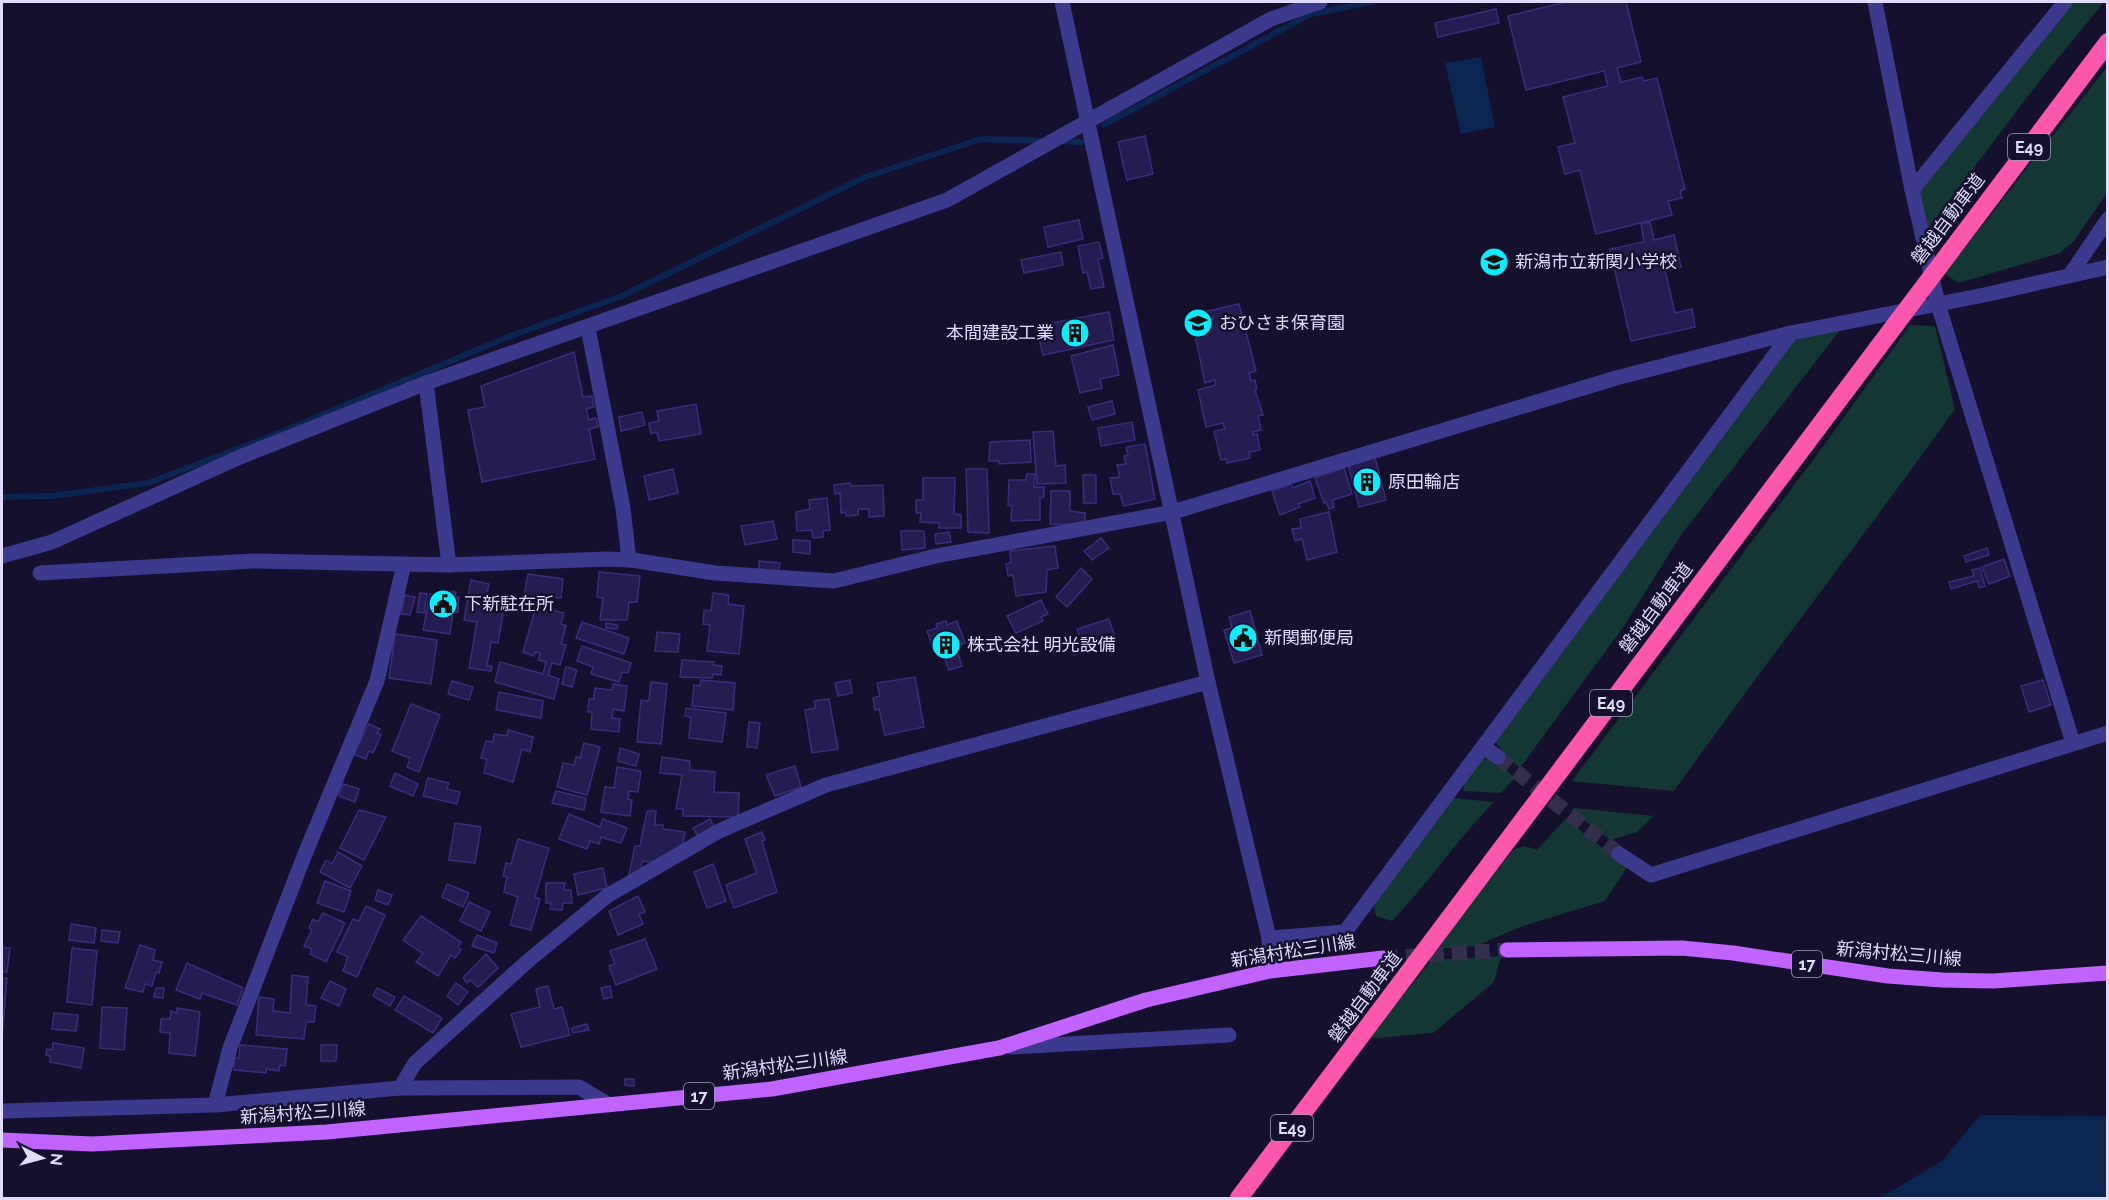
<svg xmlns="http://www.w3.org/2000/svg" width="2109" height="1200" font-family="Raleway,'Noto Sans JP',sans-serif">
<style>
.green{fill:#133735}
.water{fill:#0b2751}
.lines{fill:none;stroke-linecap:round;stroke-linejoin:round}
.stream{stroke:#0b2751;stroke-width:6}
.building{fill:#241c4e;stroke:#3a2d7b;stroke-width:1.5}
.minor-tunnel{stroke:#322f4c;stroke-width:15;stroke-dasharray:15 8;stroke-linecap:butt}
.primary-tunnel{stroke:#322f4c;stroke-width:15;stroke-dasharray:15 8;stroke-linecap:butt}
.minor{stroke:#3b3a8d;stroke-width:15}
.tertiary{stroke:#3b3a8d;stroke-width:15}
.primary{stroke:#c063ff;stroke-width:15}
.motorway{stroke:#ff57ad;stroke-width:18}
.motorway-bridge{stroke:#ff57ad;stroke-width:18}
.labels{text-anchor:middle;stroke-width:5;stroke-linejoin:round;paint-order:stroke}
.shield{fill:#14102d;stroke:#a29fc0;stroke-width:1.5}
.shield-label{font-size:16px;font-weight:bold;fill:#dfdcff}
.street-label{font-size:18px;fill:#dfdcff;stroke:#14102d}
.poi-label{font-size:18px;fill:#dfdcff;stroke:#14102d;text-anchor:start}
</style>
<rect width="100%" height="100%" fill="#14102d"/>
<!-- green -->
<g class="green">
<path d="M2071 2H2104L2041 79 1926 231 1916 191Z"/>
<path d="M2107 67V193L2074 241 2060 253 1959 283 1944 274Z"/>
<path d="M1910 325 1935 326 1955 409C1863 538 1766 662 1674 791L1572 781 1822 448Z"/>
<path d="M1841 329 1681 535 1624 626 1520 768 1504 754 1495 741 1796 338Z"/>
<path d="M1482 758 1497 762 1515 778 1501 793 1463 791 1464 782Z"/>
<path d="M1454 798 1494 802C1457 839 1429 883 1392 921L1376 916 1373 903Z"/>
<path d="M1574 808 1654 816 1637 832 1610 840 1572 811Z"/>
<path d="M1565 819 1627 867 1605 901 1523 926 1476 946 1435 949 1514 849 1525 846 1537 850Z"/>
<path d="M1501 956 1494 982 1433 1033 1366 1039 1432 960Z"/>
</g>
<!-- water -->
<g class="water">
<path d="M1481 57 1495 127 1461 134 1445 63Z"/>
<path d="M1980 1115 2107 1116V1198H1880L1942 1161Z"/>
</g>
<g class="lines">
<!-- stream -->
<g class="stream">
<path d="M1105 124 1311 14 1372 2"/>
<path d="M1060 141 1081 142"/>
<path d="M2 497 52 496 148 483 274 435 508 337 622 296 865 177 981 139 1044 141"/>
</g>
</g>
<!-- building -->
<g class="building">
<path d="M1566 2H1626L1641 62 1617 68 1621 82 1642 77 1644 81 1657 78 1685 189 1680 191 1682 198 1668 201 1672 215 1596 234 1580 170 1565 174 1558 147 1575 143 1563 97 1608 86 1604 71 1526 90 1508 16Z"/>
<path d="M1496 9 1499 23 1438 37 1435 23Z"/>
<path d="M1145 136 1153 174 1127 180 1118 142Z"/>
<path d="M1079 220 1083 239 1048 247 1044 227Z"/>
<path d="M1650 222 1654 240 1674 235 1681 267 1665 270 1675 313 1692 309 1695 327 1631 341 1610 249 1644 242 1641 224Z"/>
<path d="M1099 242 1103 258 1098 259 1104 287 1091 289 1087 272 1083 273 1078 246Z"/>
<path d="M1061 252 1063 265 1024 273 1021 260Z"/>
<path d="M1239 304 1256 371 1249 373 1251 381 1255 380 1257 389 1255 390 1263 415 1258 416 1261 430 1253 432V435L1257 434 1260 450 1249 452 1250 458 1227 463 1226 459 1221 460 1214 431 1225 429 1223 423 1206 427 1198 390 1216 385 1215 380 1205 383 1195 335 1200 334 1195 314Z"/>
<path d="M1109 312 1114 340 1043 355 1036 326Z"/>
<path d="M1113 345 1119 375 1100 379 1102 388 1080 393 1071 356Z"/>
<path d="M574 352 583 397 592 396 594 407 586 409 589 420 596 418 598 427 589 429 595 459 482 482 468 410 485 407 481 386Z"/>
<path d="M1112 401 1115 414 1092 420 1088 407Z"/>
<path d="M696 404 701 434 659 441 657 432 651 434 649 423 659 421 657 411Z"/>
<path d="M642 412 645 425 621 431 619 417Z"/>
<path d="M1132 422 1135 440 1101 446 1098 428Z"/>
<path d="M1053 431 1056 466 1065 465 1066 483 1037 484 1033 432Z"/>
<path d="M1030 440 1031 462 999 464V461H989L990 442Z"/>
<path d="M1145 444 1155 499 1124 506 1120 494H1113L1110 478 1120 477 1117 465 1126 464 1124 456 1128 455 1126 447Z"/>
<path d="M1375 457 1386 500 1359 507 1348 464Z"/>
<path d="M1344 468 1352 494 1333 500 1334 507 1329 509 1326 502 1324 503 1315 478Z"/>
<path d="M673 469 678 493 649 500 644 476Z"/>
<path d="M966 469H987L989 533 968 532Z"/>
<path d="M1027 474H1035L1034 487H1044V497L1040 498V520L1011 521 1012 506 1008 505 1009 480H1026Z"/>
<path d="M1083 475H1096V503H1084Z"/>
<path d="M923 478H955L954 514 961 515V528H939V523L920 522 921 513H916V500H923Z"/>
<path d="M1310 481 1315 498 1298 504 1300 507 1280 515 1272 491 1291 484 1293 488Z"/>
<path d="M850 483 851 486 883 485 884 516 869 517V509H858V515L846 516V512L841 513 840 493 835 494 834 485Z"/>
<path d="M1051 491H1070V511L1085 513V525L1050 524Z"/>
<path d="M827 498 830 530 823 531V537L813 538 812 530 797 531 796 512 810 509 809 500Z"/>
<path d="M1329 512 1337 552 1307 560 1302 539 1295 541 1292 529 1301 528 1300 519Z"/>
<path d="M773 521 777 539 745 545 741 526Z"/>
<path d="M901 531H924L925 548 902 550Z"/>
<path d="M949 532 951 542 936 544 935 534Z"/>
<path d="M1101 538 1109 548 1092 560 1084 551Z"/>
<path d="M793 540 810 541V554L793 552Z"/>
<path d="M1055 546 1058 568 1047 570 1046 592 1016 596 1013 575 1008 576 1006 564 1011 563 1010 551Z"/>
<path d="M1987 548 1989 555 1966 562 1964 556Z"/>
<path d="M2004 559 2010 576 1989 584 1982 567Z"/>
<path d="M759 561 780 563 778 572 759 570Z"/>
<path d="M1081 568 1092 579 1067 607 1056 597Z"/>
<path d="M1980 568 1985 586 1979 588 1977 581 1951 589 1949 582 1974 576 1972 570Z"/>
<path d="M599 572 640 576 637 602H629L627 620H600L603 598 597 597Z"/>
<path d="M528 574 563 579 561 598 551 597 550 605 523 601Z"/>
<path d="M471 580 489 584 485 605 504 608 498 643 491 642 487 666H492L491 671 469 668 477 622 464 620Z"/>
<path d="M445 590 456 592 455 597H459L458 612H453L450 634 423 630 430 594 444 596Z"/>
<path d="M420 593 427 594 424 613 417 612Z"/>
<path d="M713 593 729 595 728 604 744 606 739 654 707 651 710 625 703 624 704 610 711 611Z"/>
<path d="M405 595 415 597 410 615 401 614Z"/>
<path d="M1041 600 1048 614 1041 617 1043 621 1016 633 1007 616Z"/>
<path d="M536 606 564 613 561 624 566 626 561 644 566 645 560 665 552 663 548 675 559 679 554 699 495 682 500 662 543 674 546 662 539 660 540 653 535 652 534 656 523 652Z"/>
<path d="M1250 611 1262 655 1234 663 1224 630 1232 628 1229 617Z"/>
<path d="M1109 619 1116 640 1084 650 1077 629Z"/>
<path d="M946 621 947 625 957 621 965 643 956 646 962 666 949 670 942 650 935 653 927 631 937 628 936 624Z"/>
<path d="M582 622 629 638 624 654 576 638Z"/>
<path d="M606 623 618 625 617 629 606 628Z"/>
<path d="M657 632 680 634 678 652 655 651Z"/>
<path d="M395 634 437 640 431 684 389 678Z"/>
<path d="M1077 636 1083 652 1074 655 1069 639Z"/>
<path d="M582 646 631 663 628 673 622 672 619 682 591 674 593 667 577 661Z"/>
<path d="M682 660 714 662 713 665 722 666 721 675 713 674 712 678 680 677Z"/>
<path d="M566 667 577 670 572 687 562 684Z"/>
<path d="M915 677 924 727 885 735 879 709 875 710 873 698 880 696 877 683Z"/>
<path d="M701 680 735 683 733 710 692 706 694 685 700 686Z"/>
<path d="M850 680 852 693 838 696 835 683Z"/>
<path d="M2043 680 2051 705 2029 712 2021 686Z"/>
<path d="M452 681 473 687 469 700 448 694Z"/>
<path d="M651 682 667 684 661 744 637 742 641 700 649 701Z"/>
<path d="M613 684 627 686 624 711 613 709 612 718 620 719 619 732 591 729 592 712H588L589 699H594L595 688 612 690Z"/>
<path d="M499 692 543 701 541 718 496 710Z"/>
<path d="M829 699 838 749 812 753 805 710 816 708 814 701Z"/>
<path d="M411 704 440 715 419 772 407 767 410 758 392 751Z"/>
<path d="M686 708 726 713 722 742 689 738 691 717 685 716Z"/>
<path d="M749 722 760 723 757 748 747 747Z"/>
<path d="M369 724 380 729 377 733 381 735 373 753 369 751 366 759 354 754Z"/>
<path d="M508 730 533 737 530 752 522 749 513 782 484 773 487 759 481 758 486 741 493 742 494 734 507 736Z"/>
<path d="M584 743 600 747 587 795 557 787 563 763 574 765 576 757 580 758Z"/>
<path d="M620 748 639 754 636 766 618 761Z"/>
<path d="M662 757 690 761V770L715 772 714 792 739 793 738 817 683 816V809H676L682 775 660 773Z"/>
<path d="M795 766 801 787 775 796 766 775Z"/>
<path d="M617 767 641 771 638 792 629 791 628 799 632 800 630 816 601 812 605 787 614 788Z"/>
<path d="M395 773 418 784 413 796 390 786Z"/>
<path d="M428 778 449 783 447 789 460 792 457 804 423 796Z"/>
<path d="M343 784 359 789 355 802 339 796Z"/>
<path d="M556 791 586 798 584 810 552 803Z"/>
<path d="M359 810 386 817 364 860 340 848Z"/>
<path d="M647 811H656L655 825H663V829L685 832 682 848 660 863 642 861 641 873 628 879 635 846H640Z"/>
<path d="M569 814 600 827 603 819 627 828 621 843 601 837 599 844 590 841 587 849 559 839Z"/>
<path d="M710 819 715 829 698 836 693 828Z"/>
<path d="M455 823 481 827 475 863 449 860Z"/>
<path d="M762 832 765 840 762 841 777 892 734 908 726 885 757 873 745 839Z"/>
<path d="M518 839 549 848 535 897 540 899 531 930 510 925 518 897 504 892 507 877 503 876 506 863 511 864Z"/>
<path d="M338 852 362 866 350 888 320 872 326 860 332 864Z"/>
<path d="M713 864 726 901 707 908 694 872Z"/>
<path d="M603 868 607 888 578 895 574 874Z"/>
<path d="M325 881 351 891 344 912 317 903Z"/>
<path d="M546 883H565L564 890H571L572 903H563L562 910 550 909 551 903H546Z"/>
<path d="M447 884 469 893 463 907 442 897Z"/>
<path d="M378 890 392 895 388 905 375 900Z"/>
<path d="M638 896 645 912 639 914 643 924 618 935 609 911Z"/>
<path d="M469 902 490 912 481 931 460 921Z"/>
<path d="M366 906 385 915 357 977 343 971 348 957 337 952 353 919 359 921Z"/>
<path d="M323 913 345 923 326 962 310 954 312 949 304 946 312 930 309 928 313 919 318 922Z"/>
<path d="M421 916 461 942 458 947 461 950 455 958 451 955 438 976 416 962 423 954 403 940Z"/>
<path d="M71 924 96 928 94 943 69 940Z"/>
<path d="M102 930 120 932 118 943 101 941Z"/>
<path d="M477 935 497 943 494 953 472 946Z"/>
<path d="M645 939 657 969 616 985 609 966 615 964 610 951Z"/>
<path d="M2 940 3 948H10L7 972H2Z"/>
<path d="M140 945 155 950 153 960 162 962 159 973 156 972 152 986 145 984 143 992 125 988Z"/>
<path d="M72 948 97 951 92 1005 67 1002Z"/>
<path d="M486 954 498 968 478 987 470 980 467 983 463 978Z"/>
<path d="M187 963 243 988 237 1005 202 993 200 999 176 990Z"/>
<path d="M292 975 308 977 306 1005 316 1006 314 1022H306L304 1039 256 1035 259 997 274 999 273 1011 290 1013Z"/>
<path d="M2 978H7L2 1039Z"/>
<path d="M330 981 346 989 339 1006 321 998Z"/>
<path d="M456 983 468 992 458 1005 447 996Z"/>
<path d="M548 986 554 1009 562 1007 570 1035 521 1047 511 1014 540 1007 536 989Z"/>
<path d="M610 986 612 997 604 999 601 988Z"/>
<path d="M156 988H164L163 998 154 997Z"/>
<path d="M377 988 395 997 390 1006 373 996Z"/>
<path d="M404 996 442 1018 433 1033 395 1010Z"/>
<path d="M102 1007 127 1008 124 1050 100 1048Z"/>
<path d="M177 1008 200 1012 195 1056 169 1053 170 1033 160 1032 161 1019H170L171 1011 177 1013Z"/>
<path d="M54 1013 78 1015 76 1031 52 1029Z"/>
<path d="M587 1024 589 1030 573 1033 572 1028Z"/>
<path d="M53 1043 84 1048 81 1068 50 1062V1056L46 1055 47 1049 52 1050Z"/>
<path d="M240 1045 287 1049 285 1066 280 1065 279 1071 266 1069V1073L234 1070V1058H239Z"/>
<path d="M321 1045H337L336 1061H321Z"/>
<path d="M625 1079H634V1086L625 1085Z"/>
</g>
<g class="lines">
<!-- minor-tunnel -->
<path class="minor-tunnel" d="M1498 757 1619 854"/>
<!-- primary-tunnel -->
<path class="primary-tunnel" d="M1383 958 1507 950"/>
<!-- minor -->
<g class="minor">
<path d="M1875 2 1911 185 1938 304 2073 743"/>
<path d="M1912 190 2065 2"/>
<path d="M2070 275 2108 219"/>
<path d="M588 328 623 508 629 560"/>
<path d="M426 383 449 565"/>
<path d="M2 556 52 542 240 457 426 383 947 200 1271 19 1320 2"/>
<path d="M40 573 254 561 449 565 607 559 632 560 715 573 834 581 936 556 1173 512 1616 378 1791 333 1984 295 2108 267"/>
<path d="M1483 747 1498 757"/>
<path d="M1619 854 1651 875 2108 733"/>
<path d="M1269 938 1345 932 1791 333"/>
<path d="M1011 1047 1229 1035"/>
<path d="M215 1105 230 1048 305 854 377 681 404 564"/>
<path d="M609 1105 579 1087 400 1088 415 1063 529 960 607 896 719 831 826 785 1208 682"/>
<path d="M2 1111 215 1105 400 1088"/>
</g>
<!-- tertiary -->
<path class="tertiary" d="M1062 2 1208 682 1269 938 1270 971"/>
<!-- primary -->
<g class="primary">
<path d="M1507 950 1682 948 1733 953 1888 976 1942 980 1993 981 2108 973"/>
<path d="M2 1140 92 1144 327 1132 772 1089 999 1048 1146 1000 1270 971 1383 958"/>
</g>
<!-- motorway -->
<g class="motorway">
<path d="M1950 252 2108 42"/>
<path d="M1239 1198 1877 349"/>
</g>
<!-- motorway-bridge -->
<path class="motorway-bridge" d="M1877 349 1950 252"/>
</g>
<!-- icons -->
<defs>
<g id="school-disc" transform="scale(1.5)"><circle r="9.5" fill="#08eeff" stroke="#14102d"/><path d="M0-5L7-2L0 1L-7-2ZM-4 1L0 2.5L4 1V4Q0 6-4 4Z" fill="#111"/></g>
<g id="building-disc" transform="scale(1.5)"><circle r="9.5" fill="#08eeff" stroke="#14102d"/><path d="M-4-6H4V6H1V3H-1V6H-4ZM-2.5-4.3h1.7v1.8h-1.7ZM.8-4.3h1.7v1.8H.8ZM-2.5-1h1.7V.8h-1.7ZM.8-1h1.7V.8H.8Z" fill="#111"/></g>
<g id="civic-disc" transform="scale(1.5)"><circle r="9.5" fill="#08eeff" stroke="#14102d"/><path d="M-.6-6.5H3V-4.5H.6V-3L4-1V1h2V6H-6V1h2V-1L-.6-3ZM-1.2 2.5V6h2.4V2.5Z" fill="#111"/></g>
</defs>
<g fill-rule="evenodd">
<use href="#school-disc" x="1494" y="262"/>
<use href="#school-disc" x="1198" y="323"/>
<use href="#building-disc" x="1075" y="333"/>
<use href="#building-disc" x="1367" y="482"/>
<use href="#civic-disc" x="443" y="604"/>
<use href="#civic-disc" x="1243" y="638"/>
<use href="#building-disc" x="946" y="645"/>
</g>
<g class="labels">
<!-- shield labels -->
<g class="shield">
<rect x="2008" y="134" width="42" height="26" rx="4.5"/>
<rect x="1590" y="690" width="42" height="26" rx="4.5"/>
<rect x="1792" y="951" width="30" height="26" rx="4.5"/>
<rect x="684" y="1083" width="30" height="26" rx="4.5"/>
<rect x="1271" y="1115" width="42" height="26" rx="4.5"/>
</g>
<g class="shield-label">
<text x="2029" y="153">E49</text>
<text x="1611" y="709">E49</text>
<text x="1807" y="970">17</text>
<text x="699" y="1102">17</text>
<text x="1292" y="1134">E49</text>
</g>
<!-- street labels -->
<g class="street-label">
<text transform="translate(1948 219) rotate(-53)" y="6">磐越自動車道</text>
<text transform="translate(1656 608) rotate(-53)" y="6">磐越自動車道</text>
<text transform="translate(1293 951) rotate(-9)" y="6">新潟村松三川線</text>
<text transform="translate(1899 954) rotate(5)" y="6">新潟村松三川線</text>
<text transform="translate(1365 997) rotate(-53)" y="6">磐越自動車道</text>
<text transform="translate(785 1065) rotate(-8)" y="6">新潟村松三川線</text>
<text transform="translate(303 1113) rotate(-4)" y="6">新潟村松三川線</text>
</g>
<!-- poi labels -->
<g class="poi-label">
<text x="1515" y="268">新潟市立新関小学校</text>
<text x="1219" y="329">おひさま保育園</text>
<text x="1054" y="339" text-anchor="end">本間建設工業</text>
<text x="1388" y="488">原田輪店</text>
<text x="464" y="610">下新駐在所</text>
<text x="1264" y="644">新関郵便局</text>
<text x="967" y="651">株式会社 明光設備</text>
</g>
</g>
<!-- border -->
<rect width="2109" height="1200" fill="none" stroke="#dfdcff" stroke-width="6"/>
<!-- north arrow -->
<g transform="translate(42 1158) rotate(96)" stroke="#14102d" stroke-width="4.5" paint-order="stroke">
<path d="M0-4.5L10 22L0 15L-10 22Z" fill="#dfdcff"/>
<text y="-9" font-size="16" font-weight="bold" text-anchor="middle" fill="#dfdcff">N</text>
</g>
</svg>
